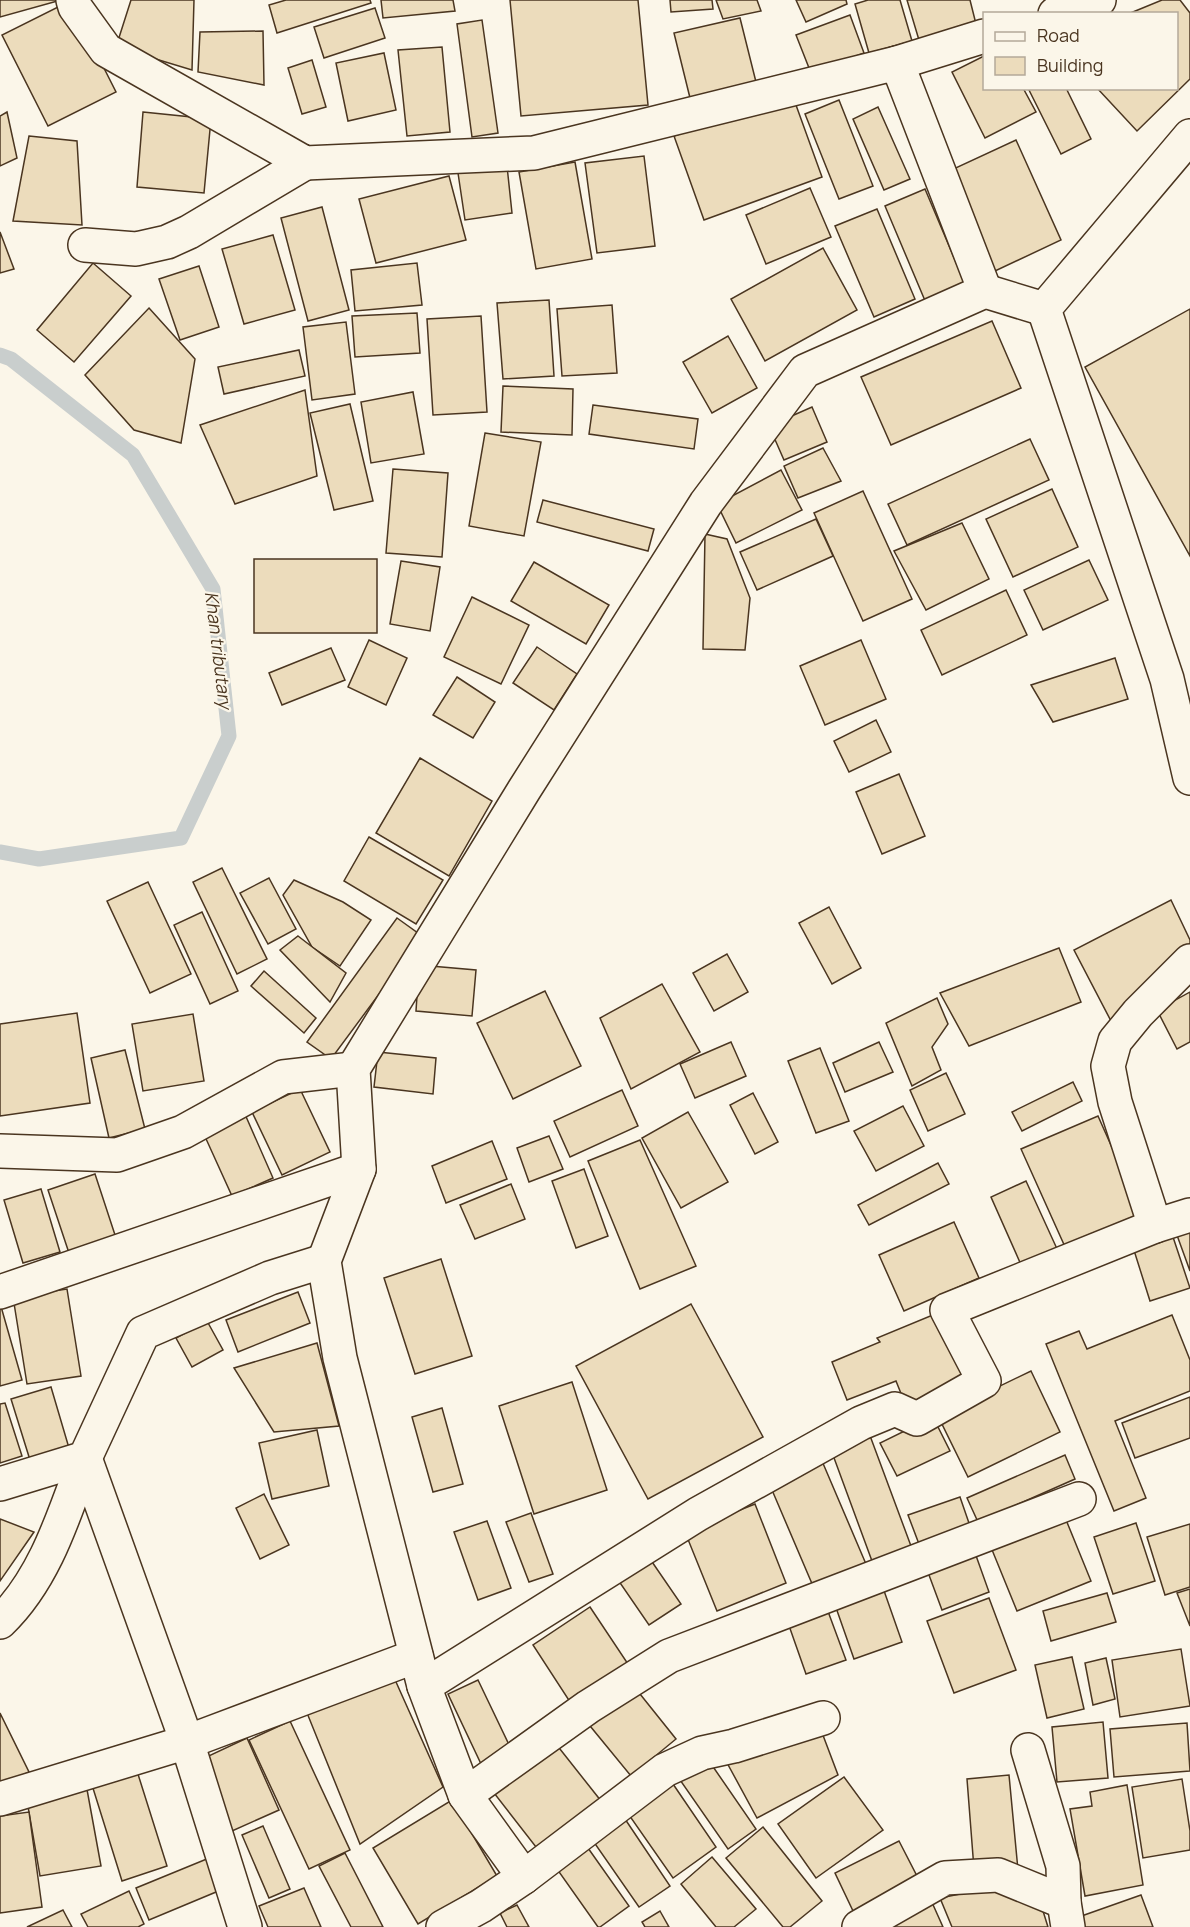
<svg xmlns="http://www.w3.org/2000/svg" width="1190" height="1927" font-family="Manrope,sans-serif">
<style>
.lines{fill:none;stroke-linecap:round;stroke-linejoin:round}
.stream{stroke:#c9cecd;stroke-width:15}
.building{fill:#ecdcbc;stroke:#4a3520;stroke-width:1.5}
.minor-casing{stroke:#4a3520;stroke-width:36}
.minor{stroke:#fbf6e9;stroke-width:33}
.labels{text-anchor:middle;stroke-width:4.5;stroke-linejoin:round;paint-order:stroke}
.water-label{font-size:18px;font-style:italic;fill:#4a3520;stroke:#fbf6e9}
</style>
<rect width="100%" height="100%" fill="#fbf6e9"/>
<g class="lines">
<!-- stream -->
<path class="stream" d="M0 355 11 359 133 455 213 589 229 736 181 838 39 859 0 852"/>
</g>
<!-- building -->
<g class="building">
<path d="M0 0H61L0 17Z"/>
<path d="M131 0H194L192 70 116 47Z"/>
<path d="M286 0H370L371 3 277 33 269 5Z"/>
<path d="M381 0H453L455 11 383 18Z"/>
<path d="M510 0H638L648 105 521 116Z"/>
<path d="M670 0H712L713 9 671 12Z"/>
<path d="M716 0H757L761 11 723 19Z"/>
<path d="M796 0H846L847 4 806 22Z"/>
<path d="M868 0H900L912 41 869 53 855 4Z"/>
<path d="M907 0H970L976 24 919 40Z"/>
<path d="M1162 0H1180L1190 13V79L1137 131 1097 88H1176V14H1128Z"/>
<path d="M70 1 116 92 48 126 2 35Z"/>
<path d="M375 8 385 38 324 58 314 27Z"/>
<path d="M850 15 864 53 811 73 796 35Z"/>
<path d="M740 18 757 86 691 102 674 33Z"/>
<path d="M482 20 498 133 472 137 457 24Z"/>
<path d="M263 31 264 85 198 72 200 32Z"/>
<path d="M442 47 450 132 407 136 398 50Z"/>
<path d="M384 53 396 110 348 121 336 63Z"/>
<path d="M984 56V88H1023L1036 112 985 138 952 72Z"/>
<path d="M312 60 326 107 302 114 288 68Z"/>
<path d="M1028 88H1066L1091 139 1061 154Z"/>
<path d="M792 94 822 177 704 220 674 136Z"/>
<path d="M839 100 873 186 839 199 805 114Z"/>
<path d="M878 107 910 179 884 190 853 119Z"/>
<path d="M7 112 17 158 0 166V116Z"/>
<path d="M143 112 211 119 204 193 137 187Z"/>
<path d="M29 136 77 141 82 225 13 221Z"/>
<path d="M1016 140 1061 240 995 271 949 171Z"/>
<path d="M644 156 655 246 597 253 585 163Z"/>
<path d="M575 162 592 259 536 269 519 172Z"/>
<path d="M507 166 512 213 465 220 458 173Z"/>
<path d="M449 176 466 240 376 263 359 199Z"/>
<path d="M810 188 831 237 766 264 746 215Z"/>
<path d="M925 189 966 286 926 303 885 206Z"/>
<path d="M322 207 349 310 308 321 281 218Z"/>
<path d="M877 209 915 299 874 317 835 226Z"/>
<path d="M0 232 14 269 0 273Z"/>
<path d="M273 235 295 310 244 324 222 249Z"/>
<path d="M823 248 857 310 765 361 731 299Z"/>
<path d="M93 263 131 296 74 362 37 330Z"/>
<path d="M417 263 422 305 355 311 351 270Z"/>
<path d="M199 266 219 327 180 340 159 279Z"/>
<path d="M549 300 554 376 503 379 497 303Z"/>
<path d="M612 305 617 373 562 376 557 309Z"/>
<path d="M149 308 195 359 181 443 134 430 85 375Z"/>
<path d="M1190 309V556L1085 367Z"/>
<path d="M417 313 420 353 355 357 352 316Z"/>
<path d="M481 316 487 412 433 415 427 319Z"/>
<path d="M992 321 1021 388 891 445 861 377Z"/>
<path d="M346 322 355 394 312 400 303 327Z"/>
<path d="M728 336 757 388 712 413 683 362Z"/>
<path d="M299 350 305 376 224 394 218 367Z"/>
<path d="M503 386 573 389 572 435 501 432Z"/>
<path d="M305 390 317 476 235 504 200 425Z"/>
<path d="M413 392 424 454 371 463 361 402Z"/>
<path d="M350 404 373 501 334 510 310 413Z"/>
<path d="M593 405 698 419 694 449 589 434Z"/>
<path d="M812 407 827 442 784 460 769 426Z"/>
<path d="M485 433 541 442 524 536 469 526Z"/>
<path d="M1030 439 1049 480 907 545 888 504Z"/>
<path d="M823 448 841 481 798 498 784 466Z"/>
<path d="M393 469 448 473 442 557 386 553Z"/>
<path d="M781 470 802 510 736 543 717 504Z"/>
<path d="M1052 489 1078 547 1013 577 986 519Z"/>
<path d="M863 491 912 599 863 621 814 513Z"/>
<path d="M543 500 654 529 648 551 537 522Z"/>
<path d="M816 519 833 556 757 590 740 552Z"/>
<path d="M962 523 989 579 926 610 894 551Z"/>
<path d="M705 534 727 539 750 598 745 650 703 649Z"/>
<rect x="254" y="559" width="123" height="74"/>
<path d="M1089 560 1108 600 1043 630 1024 590Z"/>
<path d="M401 561 440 567 430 631 390 624Z"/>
<path d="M534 562 609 605 586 644 511 601Z"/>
<path d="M1006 590 1027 635 942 675 921 630Z"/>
<path d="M472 597 529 625 501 684 444 657Z"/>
<path d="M369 640 407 658 386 705 348 687Z"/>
<path d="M861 640 886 699 825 725 800 666Z"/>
<path d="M537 647 577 674 554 710 513 683Z"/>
<path d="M331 648 345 680 282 705 269 673Z"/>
<path d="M1115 658 1128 699 1053 722 1031 685Z"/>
<path d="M457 677 495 702 473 738 433 715Z"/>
<path d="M876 720 891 752 849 772 834 741Z"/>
<path d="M420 758 492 801 449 876 376 833Z"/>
<path d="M899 774 925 836 882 854 856 792Z"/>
<path d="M369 837 443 880 416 924 344 881Z"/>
<path d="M222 868 267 959 237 974 193 882Z"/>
<path d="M269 878 296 929 268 944 240 893Z"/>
<path d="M294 880 343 902 371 920 340 966 312 947 283 895Z"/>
<path d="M148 882 191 974 150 993 107 901Z"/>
<path d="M1171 900 1190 940V949L1111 1021 1074 950Z"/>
<path d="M829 907 861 968 832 984 799 923Z"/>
<path d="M202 912 238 991 210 1004 174 925Z"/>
<path d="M397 918 422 936 331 1059 307 1042Z"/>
<path d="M298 936 346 973 330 1002 280 950Z"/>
<path d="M1059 948 1081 1002 969 1046 940 993Z"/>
<path d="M727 954 748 992 714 1011 693 973Z"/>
<path d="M419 965 476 970 472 1016 416 1011Z"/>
<path d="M264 971 316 1018 304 1033 251 986Z"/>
<path d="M662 984 700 1052 631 1089 600 1018Z"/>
<path d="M545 991 581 1066 513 1099 477 1023Z"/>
<path d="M1190 992V1042L1177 1049 1157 1010Z"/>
<path d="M937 998 948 1024 932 1047 941 1070 912 1086 886 1023Z"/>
<path d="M77 1013 90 1103 0 1116V1024Z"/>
<path d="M193 1014 204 1081 143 1091 132 1024Z"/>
<path d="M731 1042 746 1076 695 1098 680 1064Z"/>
<path d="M879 1042 893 1072 845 1092 833 1063Z"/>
<path d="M820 1048 849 1121 816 1133 788 1061Z"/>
<path d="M125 1050 145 1129 109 1138 91 1058Z"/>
<path d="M378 1052 436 1058 433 1094 374 1087Z"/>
<path d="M946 1073 965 1114 928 1131 910 1090Z"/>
<path d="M1073 1082 1082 1101 1022 1131 1012 1112Z"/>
<path d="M300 1089 330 1152 282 1175 252 1112Z"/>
<path d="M622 1090 638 1126 570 1157 554 1121Z"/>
<path d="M753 1093 778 1142 755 1154 730 1105Z"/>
<path d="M903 1106 924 1146 876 1171 854 1131Z"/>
<path d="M244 1112 273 1178 232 1196 202 1130Z"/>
<path d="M688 1112 728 1182 681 1208 642 1138Z"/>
<path d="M1098 1116 1142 1215 1066 1249 1021 1149Z"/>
<path d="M549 1136 563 1169 529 1182 517 1148Z"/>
<path d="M640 1140 696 1266 640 1289 588 1161Z"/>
<path d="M492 1141 507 1179 446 1203 432 1166Z"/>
<path d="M938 1163 949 1184 869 1225 858 1205Z"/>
<path d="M584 1169 608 1236 576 1248 552 1181Z"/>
<path d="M95 1174 117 1241 70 1256 48 1190Z"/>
<path d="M1026 1181 1058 1251 1022 1267 991 1197Z"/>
<path d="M511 1184 525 1219 475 1239 460 1205Z"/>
<path d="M41 1189 60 1252 23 1263 4 1200Z"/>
<path d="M1190 1221V1271L1174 1227Z"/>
<path d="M954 1222 979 1278 904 1311 879 1255Z"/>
<path d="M1171 1231 1190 1288 1150 1301 1132 1244Z"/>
<path d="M441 1259 472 1356 415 1374 384 1278Z"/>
<path d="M67 1289 81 1376 27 1384 13 1297Z"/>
<path d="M298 1292 310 1323 238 1352 226 1320Z"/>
<path d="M0 1303 22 1380 0 1386Z"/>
<path d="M691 1304 763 1437 648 1499 576 1366Z"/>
<path d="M940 1312 971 1385 908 1411 896 1381 847 1400 832 1362 880 1342 877 1338Z"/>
<path d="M1172 1315 1190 1360V1391L1115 1421 1146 1498 1114 1511 1046 1344 1079 1331 1087 1349Z"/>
<path d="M207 1321 223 1350 192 1367 176 1338Z"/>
<path d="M317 1343 339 1426 274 1432 234 1368Z"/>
<path d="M1031 1371 1060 1432 968 1477 938 1416Z"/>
<path d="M572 1382 607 1490 534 1514 499 1406Z"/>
<path d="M51 1387 69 1448 30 1460 11 1399Z"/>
<path d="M1190 1397V1438L1135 1458 1122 1423Z"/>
<path d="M5 1403 22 1456 0 1463V1404Z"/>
<path d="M442 1408 463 1484 433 1492 412 1417Z"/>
<path d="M933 1417 950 1451 897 1476 880 1443Z"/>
<path d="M317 1430 329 1486 272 1499 259 1443Z"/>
<path d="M869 1433 911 1546 872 1561 830 1447Z"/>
<path d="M1065 1455 1075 1479 978 1522 967 1498Z"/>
<path d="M822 1461 866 1564 813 1586 769 1483Z"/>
<path d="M264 1494 289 1545 260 1559 236 1508Z"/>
<path d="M960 1497 970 1526 919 1544 908 1515Z"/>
<path d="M755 1504 786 1583 717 1611 685 1532Z"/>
<path d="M1062 1510 1091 1581 1017 1611 988 1540Z"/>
<path d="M531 1513 553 1574 529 1582 506 1522Z"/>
<path d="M0 1519 34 1532 0 1581Z"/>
<path d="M487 1521 511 1588 478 1600 454 1532Z"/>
<path d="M1136 1523 1155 1581 1113 1594 1094 1537Z"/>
<path d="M1190 1524V1587L1165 1595 1147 1537Z"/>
<path d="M974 1550 989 1592 942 1610 926 1567Z"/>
<path d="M648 1556 681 1604 649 1625 616 1577Z"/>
<path d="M882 1585 902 1642 854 1659 834 1602Z"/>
<path d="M1190 1589V1626L1177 1593Z"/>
<path d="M1107 1593 1116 1622 1051 1641 1043 1611Z"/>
<path d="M989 1598 1016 1670 954 1693 927 1621Z"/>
<path d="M826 1606 846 1660 806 1674 787 1620Z"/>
<path d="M590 1607 630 1667 572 1705 533 1645Z"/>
<path d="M1181 1649 1190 1706 1120 1717 1112 1660Z"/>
<path d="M1072 1657 1084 1709 1047 1718 1035 1665Z"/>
<path d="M1106 1658 1115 1699 1093 1705 1085 1663Z"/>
<path d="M392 1673 443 1787 360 1844 305 1708Z"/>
<path d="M478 1680 512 1751 482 1766 448 1694Z"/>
<path d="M632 1684 676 1739 631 1776 586 1721Z"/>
<path d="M0 1713 29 1772 0 1786Z"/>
<path d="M290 1721 350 1850 309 1869 249 1740Z"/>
<path d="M1103 1722 1108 1778 1057 1782 1052 1727Z"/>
<path d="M1187 1723 1190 1771 1114 1777 1110 1729Z"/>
<path d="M821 1730 838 1775 757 1818 726 1761Z"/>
<path d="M247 1738 279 1810 232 1831 200 1760Z"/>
<path d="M556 1744 605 1806 543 1856 494 1793Z"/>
<path d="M707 1758 756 1829 728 1849 678 1777Z"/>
<path d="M137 1771 167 1866 122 1881 92 1785Z"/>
<path d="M1009 1775 1018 1870 974 1869 967 1779Z"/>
<path d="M844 1777 883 1830 816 1878 778 1824Z"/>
<path d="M1182 1779 1190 1831V1850L1143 1858 1132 1787Z"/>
<path d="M86 1784 101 1866 40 1876 26 1795Z"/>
<path d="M673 1784 716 1847 673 1878 629 1815Z"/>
<path d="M1127 1785 1143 1885 1085 1896 1070 1809 1092 1806 1090 1792Z"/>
<path d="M452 1800 497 1876 418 1924 373 1848Z"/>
<path d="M29 1812 42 1907 0 1913V1816Z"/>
<path d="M623 1816 670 1886 639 1907 591 1838Z"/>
<path d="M263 1826 290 1889 269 1898 242 1835Z"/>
<path d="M763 1827 822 1901 790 1927H783L726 1858Z"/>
<path d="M899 1841 919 1880 854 1913 835 1873Z"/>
<path d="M588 1848 629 1906 600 1927H598L557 1869Z"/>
<path d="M345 1853 383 1927H351L319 1866Z"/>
<path d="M214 1856 228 1887 149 1920 136 1888Z"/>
<path d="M712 1857 756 1909 734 1927H716L681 1884Z"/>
<path d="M995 1887 1038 1895 1048 1927H952L940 1898Z"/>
<path d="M304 1888 321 1927H268L259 1906Z"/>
<path d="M129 1891 144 1924 138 1927H88L81 1914Z"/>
<path d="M1141 1895 1153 1927H1076L1073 1919Z"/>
<path d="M930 1898 943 1927H893L888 1916Z"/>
<path d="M517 1905 529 1927H507L500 1913Z"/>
<path d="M63 1910 72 1927H27Z"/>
<path d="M660 1911 669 1927H645L642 1922Z"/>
</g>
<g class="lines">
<!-- minor casing -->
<g class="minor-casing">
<g id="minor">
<path d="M73 0 75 7 106 50 305 163 534 153 897 63 985 291"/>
<path d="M1055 14 1099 0"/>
<path d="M897 63 984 36"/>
<path d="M1190 136 1044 309 1167 679 1190 778"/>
<path d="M85 245 136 249 167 242 189 232 305 163"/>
<path d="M0 1151 117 1155 183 1132 283 1077 353 1069"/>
<path d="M1155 1226 1115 1102 1108 1066 1115 1041 1138 1013 1190 961"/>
<path d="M0 1292 359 1169"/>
<path d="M85 1458 187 1742 245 1927"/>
<path d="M0 1484 85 1458 143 1333 270 1278 324 1261"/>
<path d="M0 1622C45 1579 64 1515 85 1458"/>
<path d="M424 1686 698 1514 861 1423 895 1409 917 1419 984 1381 947 1310 1155 1226 1190 1215"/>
<path d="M1028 1750 1063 1866 1064 1902 1068 1927"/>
<path d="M465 1795 588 1707 669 1656 1079 1499"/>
<path d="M0 1799 187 1742 416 1656"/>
<path d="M524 1877 465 1795 424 1686 340 1358 324 1261 359 1169 353 1069 524 790 706 503 805 371 985 291 1044 309"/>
<path d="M443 1927 481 1906 524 1877 665 1770 702 1753 734 1746 823 1718"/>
<path d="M859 1927 945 1878 998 1875 1064 1902"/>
</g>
</g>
<!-- minor -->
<use href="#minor" class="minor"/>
</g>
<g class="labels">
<!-- water labels -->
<g class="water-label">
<text transform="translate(218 650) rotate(83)" y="6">Khan tributary</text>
</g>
</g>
<!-- legend -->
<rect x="983" y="12" width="195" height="78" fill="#fbf6e9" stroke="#b4a999" stroke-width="1.5"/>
<rect x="995" y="32" width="30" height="9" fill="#fbf6e9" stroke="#b4a999" stroke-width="1.5"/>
<text x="1037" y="42" font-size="18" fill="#4a3520">Road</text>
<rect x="995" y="57" width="30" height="18" fill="#ecdcbc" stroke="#b4a999" stroke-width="1.5"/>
<text x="1037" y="72" font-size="18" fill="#4a3520">Building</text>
</svg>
